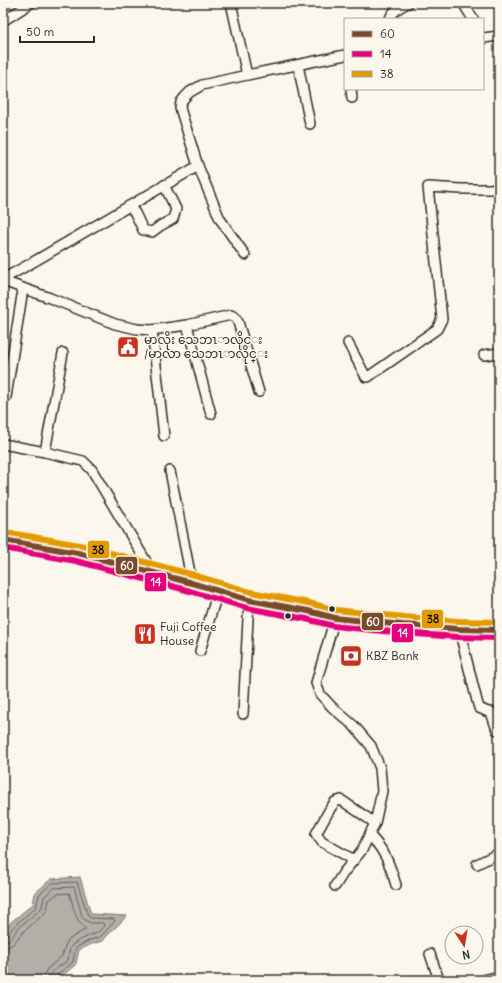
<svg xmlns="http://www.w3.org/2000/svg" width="502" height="983" font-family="Delius,'Noto Sans Myanmar',sans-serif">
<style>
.water{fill:#b1afa7;stroke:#7b7a75}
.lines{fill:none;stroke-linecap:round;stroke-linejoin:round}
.shore{stroke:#61605d;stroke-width:1}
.minor-casing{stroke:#2b2b2b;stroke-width:12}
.primary-casing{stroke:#2b2b2b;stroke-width:17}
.minor{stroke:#fbf7ec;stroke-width:9}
.primary{stroke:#fbf7ec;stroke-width:14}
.bus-1-casing{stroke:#fbf7ec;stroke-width:9}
.bus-2-casing{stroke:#fbf7ec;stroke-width:9}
.bus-3-casing{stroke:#fbf7ec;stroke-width:9}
.bus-1{stroke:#7a4b2a;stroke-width:6}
.bus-2{stroke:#e5007d;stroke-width:6}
.bus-3{stroke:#e39a04;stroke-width:6}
.bus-dot{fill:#2b2b2b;stroke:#fbf7ec;stroke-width:1.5}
.labels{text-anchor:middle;stroke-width:3;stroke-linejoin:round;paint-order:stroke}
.poi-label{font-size:12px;fill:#2b2b2b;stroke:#fbf7ec;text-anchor:start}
.line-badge{stroke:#fbf7ec;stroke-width:1.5}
.badge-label{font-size:11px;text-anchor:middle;font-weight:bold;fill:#fff}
.pale-badge-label{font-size:11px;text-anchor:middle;font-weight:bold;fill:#111}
</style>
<rect width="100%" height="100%" fill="#fbf7ec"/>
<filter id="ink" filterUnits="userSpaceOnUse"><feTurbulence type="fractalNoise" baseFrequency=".025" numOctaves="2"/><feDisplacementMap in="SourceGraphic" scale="8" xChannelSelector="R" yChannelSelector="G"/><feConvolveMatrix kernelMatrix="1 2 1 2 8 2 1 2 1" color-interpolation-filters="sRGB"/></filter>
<g filter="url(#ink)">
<!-- water -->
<path class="water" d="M80 877 91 914 127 916 105 938 103 941 92 944 79 950 76 963 74 966 57 980H3V935L11 922 33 904 35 893 51 879Z"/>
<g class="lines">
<!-- shore -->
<g class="shore">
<path d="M3 936 7 935 15 925 36 907 39 895 52 883 77 882 88 916 91 918 114 919 115 921 100 937 90 940 77 947 75 950 73 962 56 976 55 980"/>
<path d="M3 941H7L11 939 18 928 40 910 42 907 44 897 54 888 74 887 82 916 84 919 90 923H103L104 926 97 933 88 936 73 944 70 948 68 960 52 972 50 975V980"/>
<path d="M3 947H8L13 944 23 932 43 915 47 910 49 900 57 894 69 893C74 905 74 920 85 928L86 929 68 940 65 946 62 956 47 969 44 975V980"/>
</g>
<!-- minor casing -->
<g class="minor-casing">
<g id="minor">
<path d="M231 3 247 75"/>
<path d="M463 3 473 19"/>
<path d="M390 19C392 11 401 6 408 3"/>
<path d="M3 21 31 3"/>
<path d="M483 38 499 36"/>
<path d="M298 65 310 124"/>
<path d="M351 89 352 98"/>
<path d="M129 206 135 213 143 230 152 232 160 226 173 219 176 209 164 185"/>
<path d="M245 255 220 219 198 166 180 108 181 102 185 97 190 92 202 85 247 75 345 55"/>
<path d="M3 279 28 265 198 166"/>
<path d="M3 281 50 298 115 324 137 329 152 330 187 325 231 315 235 317 238 322 259 392"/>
<path d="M187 325 211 414"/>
<path d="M152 330 164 436"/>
<path d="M348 343 366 377H368L437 329 442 319 428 187 461 189H499"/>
<path d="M484 355 499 353"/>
<path d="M6 397 23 289"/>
<path d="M3 444 45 452 83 461 92 470 153 573"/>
<path d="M45 452 63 353"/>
<path d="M170 471 192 583"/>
<path d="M459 629 477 701 479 708 488 712H491L497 730"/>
<path d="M200 651 218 591"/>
<path d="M243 714 249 600"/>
<path d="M369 835C385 850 390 865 396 885"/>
<path d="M354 860 322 842 316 834 330 809 335 802 341 800 375 823"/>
<path d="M477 864 499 853"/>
<path d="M335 886 344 872 362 850 375 823 382 791 380 768 371 746 354 726 332 707 320 694 316 683 335 618"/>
<path d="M430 954 439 980"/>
<path d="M484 980 499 976"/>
</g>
</g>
<!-- primary casing -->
<g class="primary-casing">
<path id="primary" d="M3 540 78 553 192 583 249 600 308 611 335 618 403 625 459 629 499 630"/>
</g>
<!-- minor -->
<use href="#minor" class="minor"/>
<!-- primary -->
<use href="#primary" class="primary"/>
<!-- bus-1 casing -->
<g class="bus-1-casing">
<path id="bus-1" d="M3 540 78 553 192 583 249 600 308 611 335 618 403 625 459 629 499 630"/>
</g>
<!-- bus-2 casing -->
<g class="bus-2-casing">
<path id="bus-2" d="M3 548 76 561 190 591 247 608 306 619 334 626 402 633 458 637 499 638"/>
</g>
<!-- bus-3 casing -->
<g class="bus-3-casing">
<path id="bus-3" d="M4 532 80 545 194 575 251 592 309 603 336 610 404 617 459 621 499 622"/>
</g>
<!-- bus-1 -->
<use href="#bus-1" class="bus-1"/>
<!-- bus-2 -->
<use href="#bus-2" class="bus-2"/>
<!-- bus-3 -->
<use href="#bus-3" class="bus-3"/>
</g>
</g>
<!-- icons -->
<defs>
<g id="civic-square" transform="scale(1.15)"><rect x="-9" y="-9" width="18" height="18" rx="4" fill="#c8321e" stroke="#fbf7ec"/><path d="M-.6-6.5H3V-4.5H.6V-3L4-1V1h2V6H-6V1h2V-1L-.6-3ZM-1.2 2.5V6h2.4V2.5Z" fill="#fff"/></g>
<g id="restaurant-square" transform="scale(1.15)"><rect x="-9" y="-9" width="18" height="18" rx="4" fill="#c8321e" stroke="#fbf7ec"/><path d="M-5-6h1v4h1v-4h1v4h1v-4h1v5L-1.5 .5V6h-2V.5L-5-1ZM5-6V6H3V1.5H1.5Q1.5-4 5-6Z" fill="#fff"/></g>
<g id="bank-square" transform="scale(1.15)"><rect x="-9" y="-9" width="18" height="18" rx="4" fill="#c8321e" stroke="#fbf7ec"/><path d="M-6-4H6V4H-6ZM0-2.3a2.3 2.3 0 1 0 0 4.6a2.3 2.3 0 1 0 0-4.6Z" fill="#fff"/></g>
</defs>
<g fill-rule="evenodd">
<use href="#civic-square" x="128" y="347"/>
<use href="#restaurant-square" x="145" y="634"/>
<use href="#bank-square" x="351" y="656"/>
</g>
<!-- markers -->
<g class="bus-dot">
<circle cx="332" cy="609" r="3.5"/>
<circle cx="288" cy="616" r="3.5"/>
</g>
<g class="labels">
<!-- poi labels -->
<g class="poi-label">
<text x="144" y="344">မာလိုး သေဘၤာလိုင္း<tspan x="144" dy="14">/မာလာ သေဘၤာလိုင္း</tspan></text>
<text x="160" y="631">Fuji Coffee<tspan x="160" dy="14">House</tspan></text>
<text x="366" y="660">KBZ Bank</text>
</g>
</g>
<g class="line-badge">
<rect x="87" y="540" width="23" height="19" rx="4" fill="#e39a04"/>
<rect x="115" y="556" width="23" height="19" rx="4" fill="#7a4b2a"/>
<rect x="144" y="572" width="23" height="20" rx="4" fill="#e5007d"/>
<rect x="421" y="609" width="23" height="20" rx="4" fill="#e39a04"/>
<rect x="361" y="612" width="23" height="19" rx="4" fill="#7a4b2a"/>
<rect x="391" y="623" width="23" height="20" rx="4" fill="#e5007d"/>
</g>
<g class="badge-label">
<text x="127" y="570">60</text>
<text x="156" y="586">14</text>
<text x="373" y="626">60</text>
<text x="403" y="637">14</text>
</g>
<g class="pale-badge-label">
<text x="98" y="554">38</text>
<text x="433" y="623">38</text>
</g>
<!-- margin -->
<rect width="502" height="983" fill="none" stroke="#fbf7ec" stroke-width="16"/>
<rect x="8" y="8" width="486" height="967" fill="none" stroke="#2b2b2b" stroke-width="1.5" filter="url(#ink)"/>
<!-- legend -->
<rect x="344" y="18" width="140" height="72" fill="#fbf7ec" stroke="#a8a59f"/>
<rect x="352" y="31" width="20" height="6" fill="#7a4b2a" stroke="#a8a59f"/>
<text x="380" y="38" font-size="12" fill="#2b2b2b">60</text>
<rect x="352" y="51" width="20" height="6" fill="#e5007d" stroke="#a8a59f"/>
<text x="380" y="58" font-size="12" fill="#2b2b2b">14</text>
<rect x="352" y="71" width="20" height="6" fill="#e39a04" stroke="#a8a59f"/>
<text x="380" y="78" font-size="12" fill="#2b2b2b">38</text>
<!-- north arrow -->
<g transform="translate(464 945) rotate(168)"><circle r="19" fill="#fbf7ec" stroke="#a8a59f"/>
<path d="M0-3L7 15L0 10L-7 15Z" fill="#c8321e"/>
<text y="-6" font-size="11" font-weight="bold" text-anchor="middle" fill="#2b2b2b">N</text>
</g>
<!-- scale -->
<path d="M20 36v6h74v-6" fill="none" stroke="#2b2b2b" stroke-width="2"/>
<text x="26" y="36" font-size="12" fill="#2b2b2b" stroke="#fbf7ec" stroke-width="3" paint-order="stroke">50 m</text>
</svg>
